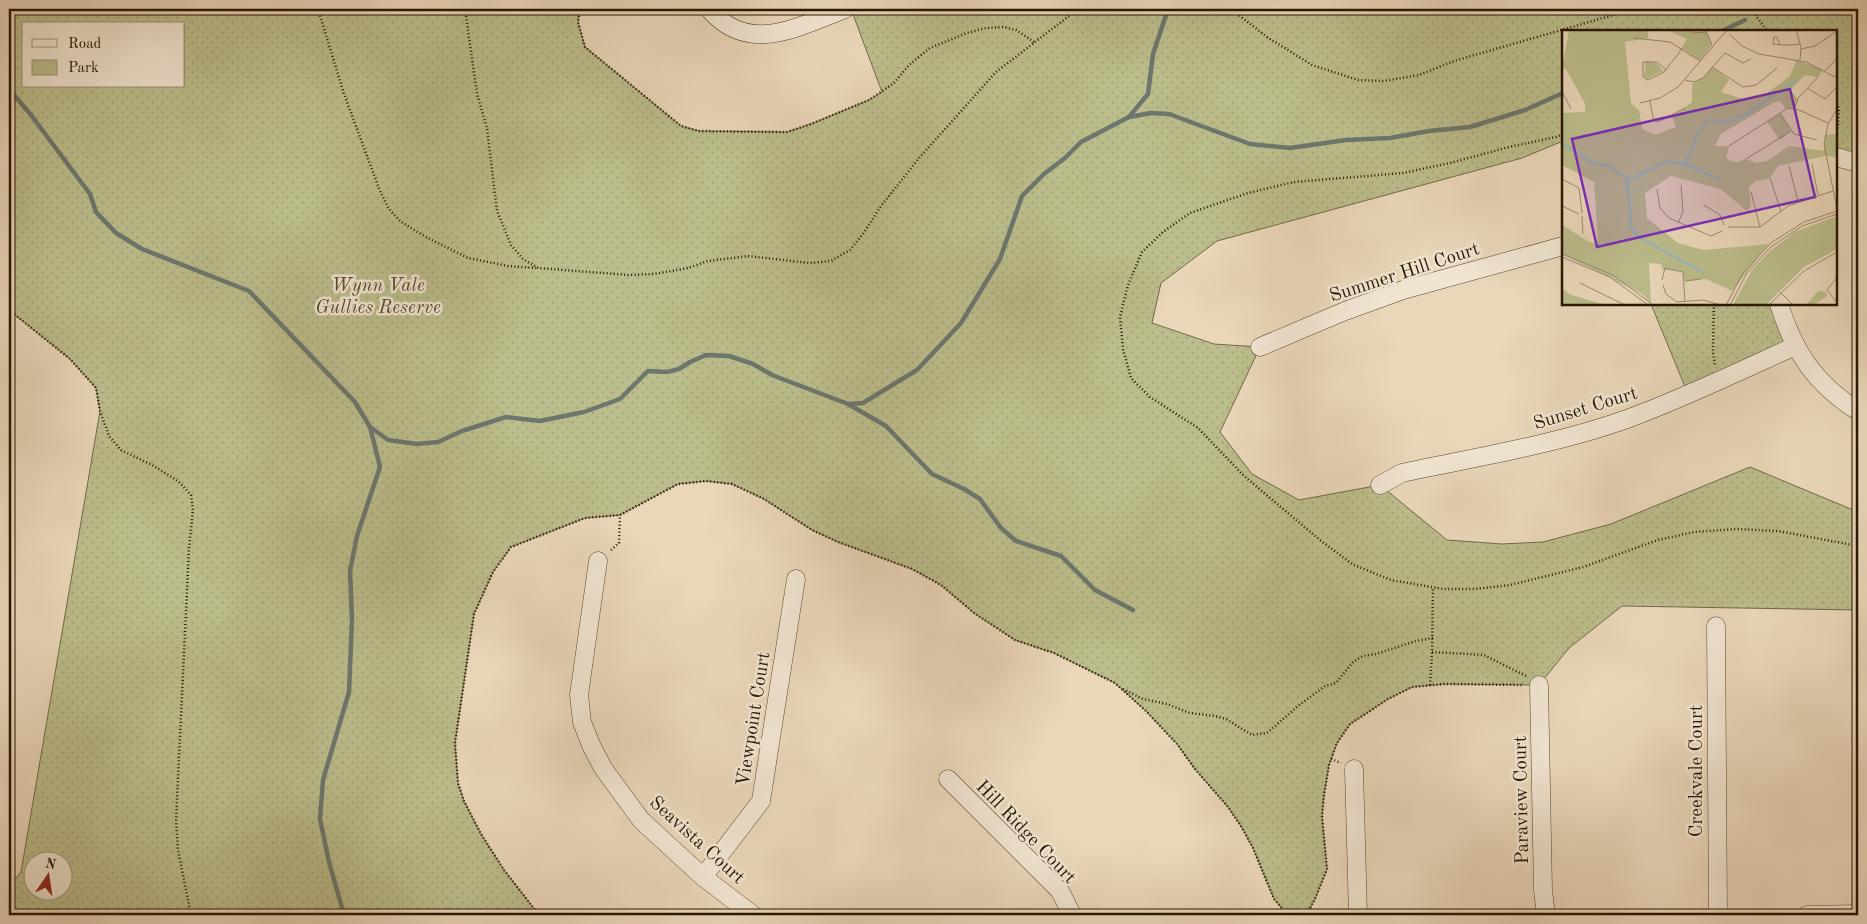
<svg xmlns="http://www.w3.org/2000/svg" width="1867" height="924" font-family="'Old Standard TT',serif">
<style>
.green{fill:url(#green-dots);stroke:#716a46;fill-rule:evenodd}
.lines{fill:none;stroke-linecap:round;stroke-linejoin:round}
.stream{stroke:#6c776e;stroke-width:4.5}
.minor-casing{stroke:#57462f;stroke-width:19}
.path{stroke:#261601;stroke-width:2.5;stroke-dasharray:1 2.5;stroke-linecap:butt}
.minor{stroke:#f1e5d2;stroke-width:18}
.labels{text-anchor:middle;stroke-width:5;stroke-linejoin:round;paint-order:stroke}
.street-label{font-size:19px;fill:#261601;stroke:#f1e5d2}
.park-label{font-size:19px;font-style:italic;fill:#53482b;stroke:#f1e5d2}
.inset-river{fill:none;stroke:#9ab8b7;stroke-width:2.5}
.inset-road{fill:none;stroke:#9c8a70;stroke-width:1}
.view{fill:#7b2cbf;fill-opacity:0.15;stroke:#7b2cbf;stroke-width:2.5}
.inset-edge{fill:none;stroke:#261601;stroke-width:2.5}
</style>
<defs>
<pattern id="green-dots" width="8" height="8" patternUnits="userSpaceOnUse" patternTransform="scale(1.25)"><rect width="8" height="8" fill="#bcbd8c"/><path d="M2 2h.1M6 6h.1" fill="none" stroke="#a1a277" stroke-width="1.8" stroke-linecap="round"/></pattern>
</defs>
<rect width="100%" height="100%" fill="#ead7ba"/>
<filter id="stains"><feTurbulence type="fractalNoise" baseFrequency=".004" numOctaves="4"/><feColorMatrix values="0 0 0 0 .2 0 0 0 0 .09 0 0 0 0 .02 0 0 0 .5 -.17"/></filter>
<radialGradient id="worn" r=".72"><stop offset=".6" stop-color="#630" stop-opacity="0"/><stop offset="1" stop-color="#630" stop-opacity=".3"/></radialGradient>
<!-- green -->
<g class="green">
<path d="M9 9H580L578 22 585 47 681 126 699 131 787 132 811 124 869 100 882 92 851 9H1858V163L1836 157V31H1563V141L1522 158 1217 241 1161 283 1152 323 1214 344 1260 347 1220 432 1252 474 1299 500 1380 485 1447 540 1502 544 1543 542 1611 524 1750 467 1858 512V610L1622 606 1569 648 1539 685 1445 684 1412 687 1388 699 1350 724 1337 743 1329 765 1324 795 1322 816 1327 869 1315 899 1308 912 1287 914 1274 899 1253 848 1241 826 1228 807 1195 769 1177 744 1146 711 1115 683 1054 653 1015 640 974 613 941 585 912 569 838 542 812 530 764 499 732 484 706 481 678 484 620 515 585 518 511 547 493 572 474 614 455 743 458 783 464 801 481 834 504 870 539 915H9V887L21 872 100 411 96 388 70 359 9 310ZM24 24H184V86H24ZM32 862H62V892H32Z"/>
<path d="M1651 304H1779L1795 346 1688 394Z"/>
</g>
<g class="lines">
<!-- stream -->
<g class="stream">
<path d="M1766 10 1769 9"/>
<path d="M1722 31 1745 20"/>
<path d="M9 89 31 115 90 194 96 212 116 233 142 249 249 291 355 402 370 427 388 440 417 444 438 442 462 431 506 417 540 421 584 412 620 399 648 371 667 372 679 369 690 362 706 355 729 356 753 364 772 375 848 404 886 426 932 474 964 489 980 499 1001 528 1016 541 1061 556 1095 590 1133 610"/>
<path d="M1129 117 1148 94 1153 54 1168 9"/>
<path d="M849 404 863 403 917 370 961 323 1000 259 1022 196 1044 174 1065 158 1081 142 1129 117 1151 113 1169 114 1250 144 1290 148 1346 140 1390 138 1429 131 1470 127 1525 110 1563 93"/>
<path d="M344 915 329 862 320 819 323 780 349 692 352 619 350 571 357 536 380 467 370 427"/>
</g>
<!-- minor casing -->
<g class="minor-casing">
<g id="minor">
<path d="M709 9C749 56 799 26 845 9"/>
<path d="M1836 157 1858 163"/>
<path d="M1779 304C1794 352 1815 384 1858 411"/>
<path d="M1260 347 1345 311 1403 290 1563 246"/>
<path d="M1380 485 1402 473C1477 457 1554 445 1627 419 1684 398 1740 371 1795 346"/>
<path d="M598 561 579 695 582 722 591 745 603 768 641 820 703 877 753 915"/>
<path d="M1716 626 1718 915"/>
<path d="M1539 685 1543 890 1546 915"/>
<path d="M1354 769 1358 915"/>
<path d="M948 779 1060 891 1072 915"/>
<path d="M703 877 761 801 796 579"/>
<path d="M1807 915 1858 914"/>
</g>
</g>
<!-- path -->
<g class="path">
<path d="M318 9 344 94 380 191 389 209 400 221 424 236 468 258 508 266 536 268"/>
<path d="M465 9 477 94 487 128 497 211 511 245 523 259 538 268 629 275 654 274 688 268 708 261 748 256 810 263 831 261 850 250 863 234 881 206 920 157 996 72 1078 9"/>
<path d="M580 9 578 22 585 47 681 126 699 131 787 132 811 124 869 100 894 83 909 65 930 48 967 33 986 28 1003 27 1016 30 1034 42"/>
<path d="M1223 9 1236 13 1267 37 1312 65 1358 80 1384 81 1419 75 1454 61 1634 9"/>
<path d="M1751 9 1767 31"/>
<path d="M1836 104 1839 108 1838 125 1836 132"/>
<path d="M1563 134 1556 137 1509 147 1450 163 1403 173 1294 182 1248 193 1190 213 1163 232 1142 252 1128 285 1120 317 1123 349 1131 378 1150 397 1198 428 1244 476 1320 540 1352 564 1391 580 1443 589H1475L1510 585 1583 567 1658 540 1694 532 1736 529 1778 531 1858 546"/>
<path d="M1714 304 1713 352 1715 365"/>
<path d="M9 310 70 359 96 388 100 411 109 436 121 450 152 465 178 481 191 495 193 510 189 548 176 820 178 850 191 915"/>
<path d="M611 550 619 543 620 515"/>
<path d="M1432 652 1484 655 1526 676"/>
<path d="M1430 685 1432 652 1433 587"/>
<path d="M1123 689 1143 699 1167 704 1190 713 1215 716 1226 719 1252 735 1267 733 1298 706 1325 686 1336 683 1353 662 1363 656 1376 654 1416 641 1433 638"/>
<path d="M1331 759 1341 763"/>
<path d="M9 907 18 915"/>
<path d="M539 915 504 870 481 834 464 801 458 783 455 743 474 614 493 572 511 547 585 518 620 515 678 484 706 481 732 484 764 499 812 530 838 542 912 569 941 585 974 613 1015 640 1054 653 1115 683 1146 711 1177 744 1195 769 1228 807 1241 826 1253 848 1274 899 1287 914 1308 912 1315 899 1327 869 1322 816 1324 795 1329 765 1337 743 1350 724 1388 699 1412 687 1445 684 1524 685"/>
</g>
<!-- minor -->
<use href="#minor" class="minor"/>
</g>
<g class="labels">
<!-- street labels -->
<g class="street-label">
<text transform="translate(1404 271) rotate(-18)" y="7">Summer Hill Court</text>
<text transform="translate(1585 407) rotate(-17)" y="7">Sunset Court</text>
<text transform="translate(752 719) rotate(-81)" y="7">Viewpoint Court</text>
<text transform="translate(1695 771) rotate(-90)" y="7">Creekvale Court</text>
<text transform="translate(1520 800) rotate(-91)" y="7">Paraview Court</text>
<text transform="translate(1027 831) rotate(46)" y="7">Hill Ridge Court</text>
<text transform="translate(698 839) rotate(42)" y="7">Seavista Court</text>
</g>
<!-- park labels -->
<g class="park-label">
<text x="378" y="291">Wynn Vale<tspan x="378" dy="22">Gullies Reserve</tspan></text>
</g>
</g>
<!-- overview -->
<g transform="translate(1562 30)">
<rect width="275" height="275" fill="#ead7ba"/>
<path d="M7 0H86V8L63 12 69 73 77 80 80 99 93 105 114 97 110 87 130 72V54L141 48 150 37 167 50 159 62 181 69 201 66 228 46 234 32 230 29 261 39 256 47 243 45 228 60 236 69 233 78 224 79 218 71 211 73 159 104 153 116H167L164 127 169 131 175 132 184 129 194 133 205 131 227 116 262 121 263 105 275 104V127L263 126 216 136 208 148 194 151 187 157 189 175 185 181 159 159 109 146 83 163 85 188 116 213 141 220 207 214 170 261 144 249 123 251 120 241 101 240 99 234 87 233 89 273 80 264 0 224V195L26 211 34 214 36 210 32 152 0 135V83L23 82V74L4 39 0 38ZM105 0 144 2 150 15 138 31 120 18 125 9ZM84 31 94 33 101 41 85 49 82 46ZM218 83 229 101 218 110 205 92ZM275 186V219L242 237 204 275H171L190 240 208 221 233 202ZM0 259 10 265 43 275H0ZM256 261 264 262 265 266 252 275H244Z" fill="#bcbd8c"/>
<path class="inset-river" d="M217 63 233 50M0 113 30 133 47 136 67 150 105 131 125 135 159 150M121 133 129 124 135 104 145 92H165L185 84 214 64M65 150 69 196 75 206 142 243"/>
<path class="inset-road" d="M127 0 131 3 144 2M234 0 239 17 238 30M144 1 150 15M167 4 180 16 197 24 244 32 275 48M72 8 108 12 138 31M218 15 215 7H212L211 14 222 15H228L238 14M239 19 253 16 275 1M150 37 181 57 194 55 215 38M104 40 95 32H81V47L86 50 102 42 104 40 108 34 115 26 120 18M263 41 275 28M123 50 132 52 141 48 163 23 181 33 189 29M245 58 263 69 274 58M0 61 9 79M88 71 91 88 96 92 123 78M78 73 98 68 116 57 164 1M233 78 236 68 256 47M275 79 266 94 262 114 275 179M218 83 232 104 255 110M167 116 226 78 237 80 266 93M184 129 229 101M250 134 256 165M227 136 236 171M208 148 219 181M0 149 17 158 20 183M95 159 98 178 107 188 149 206 160 201M189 162 198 197M142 175 158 185 162 195M0 176 17 184M20 186 21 204M116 193 121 182 119 155M166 197H198L226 176 271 161M0 224 51 245 91 275M0 227 48 247 86 275M275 247 265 260 275 273M100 250 103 238 121 242 123 272M123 251 139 249M18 253 63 275M101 255 104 264 115 272 141 270 159 275M218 262 231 275M164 275 181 243 210 212 242 192 275 181M168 275 185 243 209 217 240 196 275 184M207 275 242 241 275 222"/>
<path class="view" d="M228 59 253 167 35 217 10 109Z"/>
<rect width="275" height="275" class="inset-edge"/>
</g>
<!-- margin -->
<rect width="1867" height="924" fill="none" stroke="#ead7ba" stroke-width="30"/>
<rect x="10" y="10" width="1847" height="904" fill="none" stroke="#261601" stroke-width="2.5"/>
<rect x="15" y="15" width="1837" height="894" fill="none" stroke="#261601"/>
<!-- legend -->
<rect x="22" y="22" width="162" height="65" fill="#f1e5d2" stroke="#a0927e"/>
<rect x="32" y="39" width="25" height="8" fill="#f1e5d2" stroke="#a0927e"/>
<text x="68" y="48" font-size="15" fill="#261601">Road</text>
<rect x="32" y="60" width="25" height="15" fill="#bcbd8c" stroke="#a0927e"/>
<text x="68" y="72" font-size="15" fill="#261601">Park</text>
<!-- north arrow -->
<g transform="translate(48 876) rotate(13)"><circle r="24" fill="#f1e5d2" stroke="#a0927e"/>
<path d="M0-4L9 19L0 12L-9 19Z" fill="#8f2418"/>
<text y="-8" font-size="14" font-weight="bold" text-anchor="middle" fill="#261601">N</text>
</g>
<rect width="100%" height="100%" filter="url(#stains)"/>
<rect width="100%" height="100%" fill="url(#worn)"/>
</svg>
